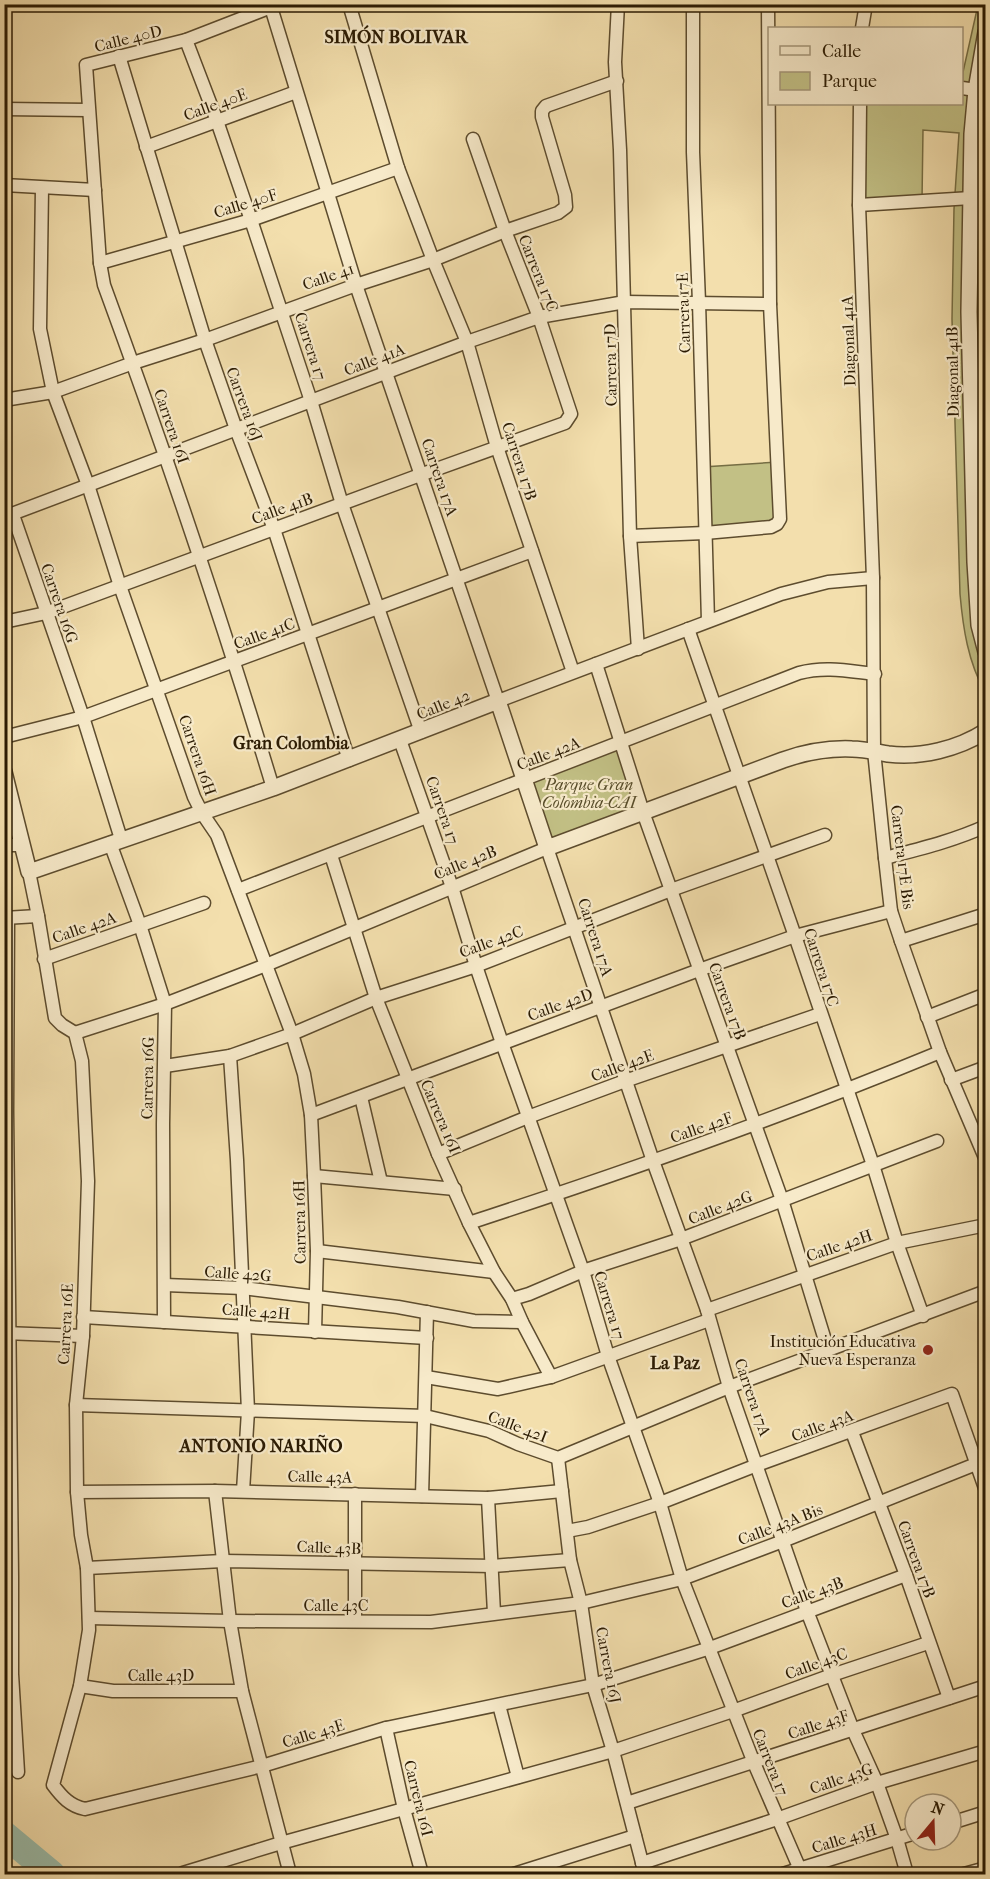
<svg xmlns="http://www.w3.org/2000/svg" width="990" height="1879" font-family="'IM FELL French Canon',serif">
<style>
.green{fill:#c2c085;stroke:#766e44;stroke-width:1.5}
.lines{fill:none;stroke-linecap:round;stroke-linejoin:round}
.river{stroke:#9bbdab;stroke-width:27}
.minor-casing{stroke:#5d4c2e;stroke-width:15}
.tertiary-casing{stroke:#5d4c2e;stroke-width:18}
.minor{stroke:#f7eaca;stroke-width:12}
.tertiary{stroke:#f7eaca;stroke-width:15}
.poi-dot{fill:#8f2418;stroke:#f7eaca;stroke-width:2}
.labels{text-anchor:middle;stroke-width:4.5;stroke-linejoin:round;paint-order:stroke}
.street-label{font-size:16px;fill:#2b1b03;stroke:#f7eaca}
.park-label{font-size:16px;font-style:italic;fill:#584d2a;stroke:#f7eaca}
.poi-label{font-size:16px;fill:#2b1b03;stroke:#f7eaca;text-anchor:end}
.neighbourhood-label{font-size:18px;font-weight:bold;fill:#2b1b03;stroke:#f7eaca}
</style>
<rect width="100%" height="100%" fill="#f3dfad"/>
<filter id="stains"><feTurbulence type="fractalNoise" baseFrequency=".00333" numOctaves="4"/><feColorMatrix values="0 0 0 0 .2 0 0 0 0 .09 0 0 0 0 .02 0 0 0 .5 -.17"/></filter>
<radialGradient id="worn" r=".72"><stop offset=".6" stop-color="#630" stop-opacity="0"/><stop offset="1" stop-color="#630" stop-opacity=".3"/></radialGradient>
<!-- green -->
<g class="green">
<path d="M978 5H985L986 194 984 211 985 692C968 662 963 628 960 594L952 319 954 209 959 133 923 130 922 201 859 205 860 104H962L963 72Z"/>
<path d="M777 462V524L705 533 703 467Z"/>
<path d="M621 743 643 812 547 848 524 780Z"/>
</g>
<g class="lines">
<!-- river -->
<path class="river" d="M4 1834 52 1874"/>
<!-- minor casing -->
<g class="minor-casing">
<g id="minor">
<path d="M270 4 356 285 498 701 781 594 828 582 873 578"/>
<path d="M349 4 398 168 433 260 467 342 497 447 573 672"/>
<path d="M618 4 615 62 620 150 630 536 638 649"/>
<path d="M693 4V152L699 302 708 621"/>
<path d="M862 28 866 4"/>
<path d="M186 40 217 121 251 220 311 401 342 504 421 732"/>
<path d="M119 56 205 340 236 429 274 529 349 760"/>
<path d="M962 88 976 90"/>
<path d="M860 104 859 205 873 578 874 751 885 858 891 911 901 941 940 1052 986 1160"/>
<path d="M4 109 88 110"/>
<path d="M146 147 296 92"/>
<path d="M4 185 95 190"/>
<path d="M42 188 40 329 53 392 88 485 120 586 194 797 202 813 217 835 292 1034 304 1074 311 1115 314 1176 317 1251 315 1332"/>
<path d="M859 205 971 198 986 199"/>
<path d="M100 263 251 220 398 168"/>
<path d="M4 400 53 392 133 363 205 340 356 285 433 260 505 231 558 213 566 207 565 195 542 117V111L546 106 617 81"/>
<path d="M13 515 83 717 121 839"/>
<path d="M4 517 467 342 539 317 625 302 770 304"/>
<path d="M630 536 705 533 771 527 777 524 780 519 770 304 768 4"/>
<path d="M4 622 46 613 420 475 565 423 571 414 539 317 505 231 473 139"/>
<path d="M688 629 795 936 873 1165 897 1243 923 1316"/>
<path d="M596 664 643 812 782 1200 828 1350"/>
<path d="M4 737 83 717 532 551"/>
<path d="M400 740 452 887 476 966 502 1043 583 1271 608 1356 660 1503 682 1579 754 1763 802 1874"/>
<path d="M273 788C222 619 165 451 104 285L100 263 86 65 186 40 279 4"/>
<path d="M110 843 140 925 165 1004 163 1124 164 1322"/>
<path d="M4 845H21"/>
<path d="M331 855 376 998 438 1154 469 1223 494 1272 512 1299 522 1322 551 1377"/>
<path d="M885 858C919 849 953 841 986 826"/>
<path d="M29 872 38 916 55 1018 62 1025 75 1033 82 1061 88 1181 83 1336 76 1405 77 1492 81 1535 87 1568 89 1630 80 1686 53 1785C62 1797 70 1806 85 1809L262 1766 386 1728 593 1685 710 1648 906 1575"/>
<path d="M238 890 799 673C825 666 848 671 875 674"/>
<path d="M4 918 38 916"/>
<path d="M8 918 7 1111 12 1576V1674L18 1772"/>
<path d="M901 941 986 914"/>
<path d="M44 959 204 903"/>
<path d="M927 1017 986 994"/>
<path d="M75 1033 165 1004 266 965 547 848 653 1161 707 1310 729 1387 807 1611 853 1730 877 1783 897 1839 907 1874"/>
<path d="M230 1056 237 1160 248 1411 243 1491"/>
<path d="M165 1066 230 1056 292 1034 376 998 476 966 671 890 825 835"/>
<path d="M951 1080 986 1067"/>
<path d="M361 1097 381 1182"/>
<path d="M311 1115 699 970 795 936 891 911"/>
<path d="M438 1154 528 1117 625 1081 820 1014"/>
<path d="M314 1176 455 1189"/>
<path d="M469 1223C628 1171 785 1116 940 1052"/>
<path d="M317 1251 494 1272"/>
<path d="M165 1285 243 1288 398 1307 474 1321 522 1322"/>
<path d="M512 1299 529 1294 583 1271 681 1239 937 1141"/>
<path d="M707 1310 897 1243 986 1225"/>
<path d="M83 1317 427 1338"/>
<path d="M4 1333 83 1336"/>
<path d="M426 1377 498 1389 551 1377 709 1320"/>
<path d="M76 1405 425 1416 489 1431 518 1444 558 1458 729 1387 986 1291"/>
<path d="M852 1432 906 1575 949 1698"/>
<path d="M558 1458 570 1560 581 1603 593 1685 613 1751 645 1874"/>
<path d="M215 1491 230 1621 242 1691 290 1874"/>
<path d="M77 1492 215 1491 488 1498 562 1491"/>
<path d="M422 1496 427 1312"/>
<path d="M488 1498 494 1613"/>
<path d="M567 1531 588 1527 660 1503 757 1465 952 1394 986 1491"/>
<path d="M87 1568 223 1561 492 1566 570 1560"/>
<path d="M89 1618 230 1621 431 1622 581 1603 682 1579 783 1541 986 1460"/>
<path d="M355 1621V1494"/>
<path d="M80 1686 113 1691H242"/>
<path d="M499 1705 518 1777"/>
<path d="M386 1728 404 1809 422 1874"/>
<path d="M627 1803 986 1686"/>
<path d="M951 1823 986 1812"/>
<path d="M642 1863 777 1819 877 1783 986 1751"/>
<path d="M183 1873 281 1843 613 1751 733 1711 832 1675 928 1643"/>
<path d="M514 1874 635 1836"/>
<path d="M783 1874 915 1833"/>
<path d="M964 1874 986 1868"/>
</g>
</g>
<!-- tertiary casing -->
<g class="tertiary-casing">
<g id="tertiary">
<path d="M986 32 976 90 972 134 969 312 975 562 979 625 986 652"/>
<path d="M4 772 29 872 273 788 498 701 547 848 783 760C806 752 828 748 852 749 864 749 876 752 888 754 921 758 958 749 986 731"/>
</g>
</g>
<!-- minor -->
<use href="#minor" class="minor"/>
<!-- tertiary -->
<use href="#tertiary" class="tertiary"/>
</g>
<!-- markers -->
<circle class="poi-dot" cx="928" cy="1350" r="6"/>
<g class="labels">
<!-- street labels -->
<g class="street-label">
<text transform="translate(128 38) rotate(-14)" y="6">Calle 40D</text>
<text transform="translate(215 104) rotate(-20)" y="6">Calle 40E</text>
<text transform="translate(245 203) rotate(-17)" y="6">Calle 40F</text>
<text transform="translate(539 273) rotate(68)" y="6">Carrera 17C</text>
<text transform="translate(328 276) rotate(-19)" y="6">Calle 41</text>
<text transform="translate(683 313) rotate(-92)" y="6">Carrera 17E</text>
<text transform="translate(848 341) rotate(-92)" y="6">Diagonal 41A</text>
<text transform="translate(311 346) rotate(72)" y="6">Carrera 17</text>
<text transform="translate(374 359) rotate(-21)" y="6">Calle 41A</text>
<text transform="translate(610 365) rotate(-91)" y="6">Carrera 17D</text>
<text transform="translate(952 372) rotate(-91)" y="6">Diagonal 41B</text>
<text transform="translate(245 404) rotate(70)" y="6">Carrera 16J</text>
<text transform="translate(172 426) rotate(71)" y="6">Carrera 16I</text>
<text transform="translate(520 461) rotate(72)" y="6">Carrera 17B</text>
<text transform="translate(440 477) rotate(71)" y="6">Carrera 17A</text>
<text transform="translate(282 508) rotate(-20)" y="6">Calle 41B</text>
<text transform="translate(60 603) rotate(71)" y="6">Carrera 16G</text>
<text transform="translate(264 633) rotate(-20)" y="6">Calle 41C</text>
<text transform="translate(443 704) rotate(-22)" y="6">Calle 42</text>
<text transform="translate(548 753) rotate(-21)" y="6">Calle 42A</text>
<text transform="translate(198 755) rotate(71)" y="6">Carrera 16H</text>
<text transform="translate(443 810) rotate(71)" y="6">Carrera 17</text>
<text transform="translate(903 857) rotate(83)" y="6">Carrera 17E Bis</text>
<text transform="translate(465 862) rotate(-22)" y="6">Calle 42B</text>
<text transform="translate(84 927) rotate(-19)" y="6">Calle 42A</text>
<text transform="translate(596 937) rotate(72)" y="6">Carrera 17A</text>
<text transform="translate(491 941) rotate(-20)" y="6">Calle 42C</text>
<text transform="translate(822 967) rotate(72)" y="6">Carrera 17C</text>
<text transform="translate(728 1001) rotate(70)" y="6">Carrera 17B</text>
<text transform="translate(560 1004) rotate(-20)" y="6">Calle 42D</text>
<text transform="translate(622 1065) rotate(-20)" y="6">Calle 42E</text>
<text transform="translate(147 1078) rotate(-89)" y="6">Carrera 16G</text>
<text transform="translate(441 1116) rotate(67)" y="6">Carrera 16I</text>
<text transform="translate(701 1127) rotate(-19)" y="6">Calle 42F</text>
<text transform="translate(720 1207) rotate(-21)" y="6">Calle 42G</text>
<text transform="translate(299 1222) rotate(-91)" y="6">Carrera 16H</text>
<text transform="translate(839 1245) rotate(-19)" y="6">Calle 42H</text>
<text transform="translate(238 1273) rotate(4)" y="6">Calle 42G</text>
<text transform="translate(610 1305) rotate(73)" y="6">Carrera 17</text>
<text transform="translate(256 1311) rotate(4)" y="6">Calle 42H</text>
<text transform="translate(65 1324) rotate(-87)" y="6">Carrera 16E</text>
<text transform="translate(753 1397) rotate(71)" y="6">Carrera 17A</text>
<text transform="translate(822 1425) rotate(-20)" y="6">Calle 43A</text>
<text transform="translate(518 1426) rotate(21)" y="6">Calle 42I</text>
<text transform="translate(320 1476) rotate(1)" y="6">Calle 43A</text>
<text transform="translate(780 1524) rotate(-21)" y="6">Calle 43A Bis</text>
<text transform="translate(329 1547) rotate(2)" y="6">Calle 43B</text>
<text transform="translate(917 1559) rotate(70)" y="6">Carrera 17B</text>
<text transform="translate(812 1592) rotate(-20)" y="6">Calle 43B</text>
<text x="336" y="1611">Calle 43C</text>
<text transform="translate(816 1663) rotate(-20)" y="6">Calle 43C</text>
<text transform="translate(609 1665) rotate(79)" y="6">Carrera 16J</text>
<text x="161" y="1681">Calle 43D</text>
<text transform="translate(818 1724) rotate(-18)" y="6">Calle 43F</text>
<text transform="translate(313 1733) rotate(-17)" y="6">Calle 43E</text>
<text transform="translate(771 1762) rotate(68)" y="6">Carrera 17</text>
<text transform="translate(841 1778) rotate(-19)" y="6">Calle 43G</text>
<text transform="translate(419 1798) rotate(76)" y="6">Carrera 16I</text>
<text transform="translate(844 1838) rotate(-17)" y="6">Calle 43H</text>
</g>
<!-- park labels -->
<g class="park-label">
<text x="589" y="790">Parque Gran<tspan x="589" dy="18">Colombia-CAI</tspan></text>
</g>
<!-- poi labels -->
<g class="poi-label">
<text x="916" y="1347">Institución Educativa<tspan x="916" dy="18">Nueva Esperanza</tspan></text>
</g>
<!-- neighbourhood labels -->
<g class="neighbourhood-label">
<text x="396" y="43">SIMÓN BOLIVAR</text>
<text x="291" y="749">Gran Colombia</text>
<text x="675" y="1369">La Paz</text>
<text x="261" y="1452">ANTONIO NARIÑO</text>
</g>
</g>
<!-- margin -->
<rect width="990" height="1879" fill="none" stroke="#f3dfad" stroke-width="24"/>
<rect x="6" y="6" width="978" height="1867" fill="none" stroke="#2b1b03" stroke-width="3"/>
<rect x="12" y="12" width="966" height="1855" fill="none" stroke="#2b1b03" stroke-width="1.5"/>
<!-- legend -->
<rect x="768" y="27" width="195" height="78" fill="#f7eaca" stroke="#a5977a" stroke-width="1.5"/>
<rect x="780" y="46" width="30" height="9" fill="#f7eaca" stroke="#a5977a" stroke-width="1.5"/>
<text x="822" y="57" font-size="18" fill="#2b1b03">Calle</text>
<rect x="780" y="72" width="30" height="18" fill="#c2c085" stroke="#a5977a" stroke-width="1.5"/>
<text x="822" y="87" font-size="18" fill="#2b1b03">Parque</text>
<!-- north arrow -->
<g transform="translate(933 1822) rotate(19)"><circle r="28" fill="#f7eaca" stroke="#a5977a" stroke-width="1.5"/>
<path d="M0-4.5L10 22L0 15L-10 22Z" fill="#8f2418"/>
<text y="-9" font-size="16" font-weight="bold" text-anchor="middle" fill="#2b1b03">N</text>
</g>
<rect width="100%" height="100%" filter="url(#stains)"/>
<rect width="100%" height="100%" fill="url(#worn)"/>
</svg>
